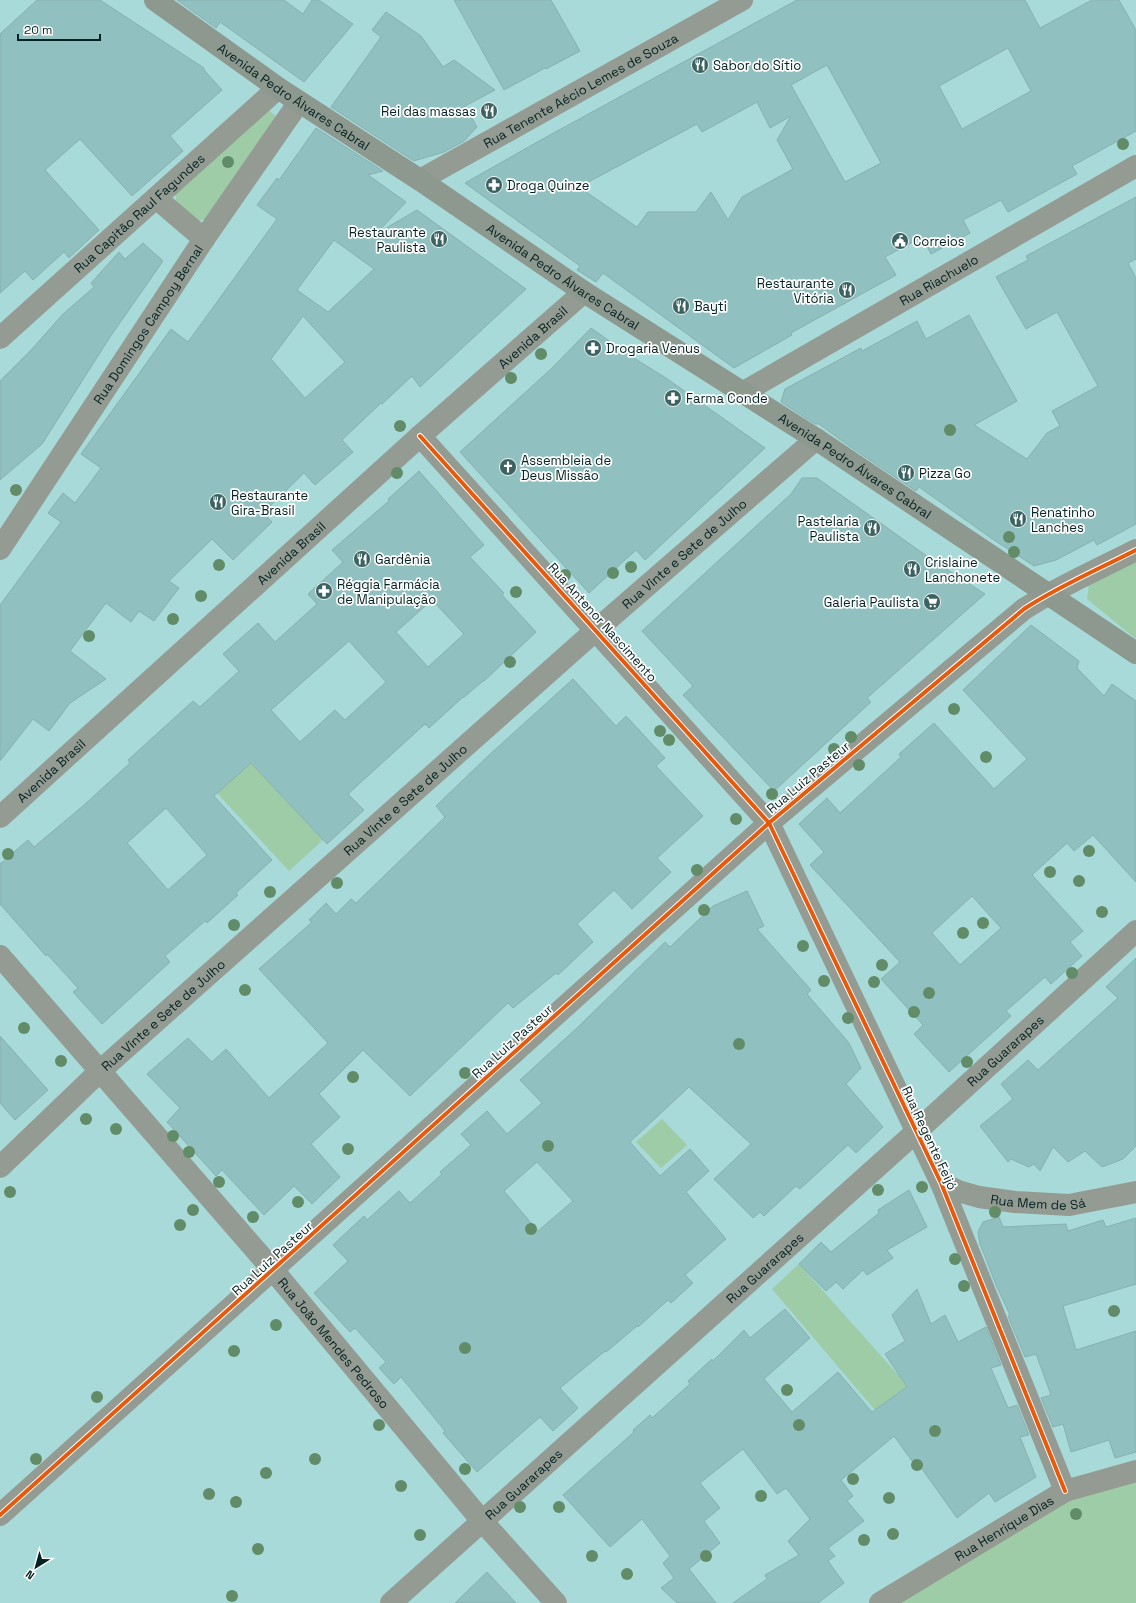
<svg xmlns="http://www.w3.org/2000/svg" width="1136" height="1603" font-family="'Space Grotesk',sans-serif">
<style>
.green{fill:#9ecca7}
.building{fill:#90c0bf;stroke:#87b1b0;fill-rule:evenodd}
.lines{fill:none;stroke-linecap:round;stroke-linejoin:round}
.street{stroke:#949b92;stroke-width:22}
.secondary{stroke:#8d998e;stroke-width:22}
.cycleway-casing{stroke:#fefefe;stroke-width:6}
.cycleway{stroke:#e8590c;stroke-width:4}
.tree{fill:#618c67}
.labels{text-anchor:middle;stroke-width:3.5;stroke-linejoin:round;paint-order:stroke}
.poi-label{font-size:13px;fill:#032222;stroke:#fefefe;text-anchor:start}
.street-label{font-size:13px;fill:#032222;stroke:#fefefe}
</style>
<rect width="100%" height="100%" fill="#a7dad9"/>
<!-- green -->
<g class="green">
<path d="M266 108 277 117 205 219 196 222C183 211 174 209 176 190Z"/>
<path d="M1136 561V639L1087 599 1089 584Z"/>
<path d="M251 763 323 840 289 871 217 793Z"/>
<path d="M662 1119 687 1145 661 1168 636 1142Z"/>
<path d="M799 1264 908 1386 875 1410 772 1289Z"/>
<path d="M1136 1480V1603H893L1071 1497Z"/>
</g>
<!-- building -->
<g class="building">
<path d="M37 0H100L204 68V70L222 90 170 136 183 151 132 196 80 139 45 170 99 230 69 258 64 252 33 280 25 271 0 293V34Z"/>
<path d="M177 0H284L303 14 312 0H319L353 24 304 82 220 22 216 28Z"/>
<path d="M454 0H551L580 51 546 69 545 68 504 90Z"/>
<path d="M797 0H1025L1040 28 1092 0H1119L1136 30V131L1072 166 1077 174 1008 212 1001 200 963 220 970 233 931 254 922 237 885 257 896 275 791 333 792 335 734 368 603 273 596 282 577 270 580 266 465 183 539 141ZM1008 48 1031 91 962 129 939 86ZM827 65 881 163 845 182 791 85ZM757 102 770 128 791 116 777 140 793 169 742 197 728 220 711 192 696 212H648L637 227 579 187 697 124 702 132Z"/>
<path d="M386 12 421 36 443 67 454 60 495 90 465 106 477 127 464 141 444 152 414 161 331 107 381 37 372 30Z"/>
<path d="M316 128 383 171 368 175 406 202 376 234 417 210 526 289 420 387 412 376 382 404 381 403 342 440 353 452 315 485 304 473 263 513 272 522 233 560 212 539 169 581 179 588 154 621 139 611 131 622 106 603 70 651 106 679 70 703 49 731 33 719 0 761V605L61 522 48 513 63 493 75 503 101 468 81 454 171 329 188 342 277 219 257 205 277 178 279 180ZM334 240 374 269 328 312 297 290ZM303 316 345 362 305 398 271 359Z"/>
<path d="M1136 197V259L1128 263 1136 278V524L1097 545 1094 540 1056 560 1034 566 991 538 919 487 916 491 849 446 819 424H815L781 402 785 389 861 348 862 351 917 321 926 339 969 315 1017 401 974 425 1027 459 1047 433 1060 426 1052 411 1098 386 1057 312 1026 329 996 277 1028 260 1026 256Z"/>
<path d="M143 243 163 261 110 337 42 444 0 480V381L32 349 63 314 94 287 91 283 119 252 125 259Z"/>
<path d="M591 328 629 355 666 378 765 448 645 560 636 550 589 593 460 452 552 368Z"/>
<path d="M419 471 484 545 470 557 504 593 502 595 536 632 484 681H483L463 698V697L429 728 425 724 348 794 364 810 327 844 251 763 214 796 272 860 236 893 238 895 207 923 205 921 165 956 170 962 102 1024 73 992 78 988 47 954 46 956 0 904V864L28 840 34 847 83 806 130 763 128 760 193 701 200 707 239 671 223 654 258 623 275 642 317 604 308 594 343 562 332 550 389 501 388 499ZM432 600 464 634 428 667 396 632ZM349 641 386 682 345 720 335 710 300 742 271 710ZM166 808 207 855 168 890 127 843Z"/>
<path d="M802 478H817L931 559 985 594 867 698 871 702 774 791 683 695 693 686 642 631 791 494Z"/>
<path d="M1031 625 1079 661 1077 668 1104 696 1112 684 1136 701V882L1093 835 1074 851 1067 843 1032 875 1083 931 1070 942 1082 956 1051 984 1045 977 1006 1011 1011 1016 949 1072 914 1034 923 1025 881 979 900 962 810 865 824 852 799 824 827 798 840 813 901 757 899 754 934 723 994 789 1027 759 963 690ZM972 896 1001 928 960 965 932 933Z"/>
<path d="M573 679 616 726 626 716 665 758 656 766 703 816 657 858 671 872 632 909 614 890 577 924 593 942 558 975 556 973 513 1008 508 1003 410 1096 363 1050 319 1094 340 1117 311 1144 340 1177 312 1204 294 1186 264 1215 222 1170 216 1176 167 1122 180 1108 147 1074 188 1038 212 1062 226 1049 269 1098 328 1043 259 969 312 922 309 920 326 903 336 914 351 899 356 903 445 817 436 806 488 756Z"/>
<path d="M747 891 764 926 757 929 811 990 807 994 849 1043 861 1068 846 1084 883 1127 856 1153 848 1145 800 1189 796 1186 764 1216 760 1212 753 1218 714 1179 751 1144 689 1087 630 1142 660 1176 690 1149 709 1171 686 1192 726 1239 685 1275 693 1283 671 1303 668 1300 638 1327 637 1326 606 1352 605 1351 560 1388 578 1408 553 1431 540 1417 477 1472 443 1433 445 1431 401 1377 394 1384 379 1368 386 1362 355 1328 350 1332 314 1293 348 1261 333 1245 364 1216 367 1220 399 1191 410 1203 442 1174 440 1172 471 1145 461 1134 487 1111 507 1134 542 1103 520 1080 578 1027 665 942 670 947 713 906ZM537 1162 573 1201 538 1231 504 1191Z"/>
<path d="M1136 958V1146L1123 1159 1102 1167 1085 1151 1068 1162 1053 1147 1040 1171 1034 1164 1029 1167 1011 1159 1008 1162 980 1126 1013 1099 1001 1084 1028 1060 1038 1070 1118 998 1106 987Z"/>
<path d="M0 1036 48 1090 15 1120 0 1103Z"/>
<path d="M909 1190 927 1227 887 1250 893 1258 867 1275 863 1270 843 1289 836 1282 826 1291 799 1264 821 1242 831 1252 879 1213 878 1210Z"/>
<path d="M999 1217 1003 1227 1066 1224 1068 1231 1103 1220 1106 1227 1136 1218V1284L1063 1306 1076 1350 1136 1331V1452L1115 1458 1109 1440 1071 1452 1063 1424 1053 1427 1041 1398 1051 1395 1036 1354 1025 1357 1008 1316 1010 1315 996 1285 980 1244 978 1232 983 1222Z"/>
<path d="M917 1289 931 1324 945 1315 958 1342 986 1327 1001 1365 991 1368 1008 1408 1017 1405 1029 1435 1020 1437 1036 1477 995 1502 989 1493 957 1518 915 1459 912 1461 894 1436 841 1480 853 1496 847 1501 864 1521 828 1548 835 1556 828 1561 844 1583 818 1603H733L767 1579 765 1575 799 1555 788 1541 810 1519 786 1488 777 1494 743 1449 700 1483 720 1508 704 1521 720 1543 689 1569 716 1603H677L661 1588 674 1578 663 1563 670 1556 642 1519 610 1547 563 1495 634 1432 633 1430 650 1415 652 1418 690 1384 688 1381 712 1359 713 1361 744 1330 750 1338 785 1309 810 1338 764 1379 792 1412 838 1372 872 1412 907 1387 885 1354 905 1341 892 1315Z"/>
<path d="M487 1572 516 1603H455Z"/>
</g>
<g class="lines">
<!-- street -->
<g class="street">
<path id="s1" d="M420 180 742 0"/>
<path d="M156 198 204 239"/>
<path id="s2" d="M0 338 278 88"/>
<path id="s3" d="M742 393 1136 166"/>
<path d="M420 436 769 823 941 1183 1065 1491"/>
<path id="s4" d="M0 549 204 239 299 102"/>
<path id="s5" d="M0 817 420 436 584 292"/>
<path id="s6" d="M0 956 273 1270 482 1521 556 1603"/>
<path id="s7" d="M0 1167 100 1071 596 630 816 439"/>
<path id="s8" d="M941 1183 958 1191 979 1197 1015 1202 1069 1205 1136 1192"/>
<path d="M0 1515 769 823 1024 609C1059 586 1099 569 1136 550"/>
<path id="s9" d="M391 1603 917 1131 1136 931"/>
<path id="s10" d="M880 1603 1065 1491 1136 1471"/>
</g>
<!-- secondary -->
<path class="secondary" id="s11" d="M155 0 278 88 420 180 584 292 816 439 1136 653"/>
<!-- cycleway casing -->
<g class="cycleway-casing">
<g id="cycleway">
<path d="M420 436 769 823 941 1183 1065 1491"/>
<path d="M0 1515 769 823 1024 609C1059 586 1099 569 1136 550"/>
</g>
</g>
<!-- cycleway -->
<use href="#cycleway" class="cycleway"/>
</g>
<!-- trees -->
<g class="tree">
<circle cx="1123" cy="144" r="6"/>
<circle cx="228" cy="162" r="6"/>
<circle cx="541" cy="354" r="6"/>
<circle cx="511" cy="378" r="6"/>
<circle cx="400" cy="426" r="6"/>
<circle cx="950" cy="430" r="6"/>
<circle cx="397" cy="473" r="6"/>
<circle cx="16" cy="490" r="6"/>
<circle cx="1009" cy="537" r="6"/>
<circle cx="1014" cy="552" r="6"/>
<circle cx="219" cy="565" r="6"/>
<circle cx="631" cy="567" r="6"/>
<circle cx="613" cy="573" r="6"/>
<circle cx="565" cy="575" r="6"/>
<circle cx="516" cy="592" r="6"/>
<circle cx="201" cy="596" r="6"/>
<circle cx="173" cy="619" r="6"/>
<circle cx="89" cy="636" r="6"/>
<circle cx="510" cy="662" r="6"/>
<circle cx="954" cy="709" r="6"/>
<circle cx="660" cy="731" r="6"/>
<circle cx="851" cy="737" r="6"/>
<circle cx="669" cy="740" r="6"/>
<circle cx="834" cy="749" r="6"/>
<circle cx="986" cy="757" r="6"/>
<circle cx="859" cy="765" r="6"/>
<circle cx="772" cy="794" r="6"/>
<circle cx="736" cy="819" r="6"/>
<circle cx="1089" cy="851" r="6"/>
<circle cx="8" cy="854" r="6"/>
<circle cx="697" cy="870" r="6"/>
<circle cx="1050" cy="872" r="6"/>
<circle cx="1079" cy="881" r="6"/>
<circle cx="337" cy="883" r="6"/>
<circle cx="270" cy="892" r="6"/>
<circle cx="704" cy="910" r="6"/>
<circle cx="1102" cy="912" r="6"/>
<circle cx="983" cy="923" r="6"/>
<circle cx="234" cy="925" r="6"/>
<circle cx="963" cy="933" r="6"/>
<circle cx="803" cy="946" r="6"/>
<circle cx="882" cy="965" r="6"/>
<circle cx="1072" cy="973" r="6"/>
<circle cx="824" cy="981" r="6"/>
<circle cx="874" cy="982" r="6"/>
<circle cx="245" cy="990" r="6"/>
<circle cx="929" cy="993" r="6"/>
<circle cx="914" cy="1012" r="6"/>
<circle cx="848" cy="1018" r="6"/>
<circle cx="24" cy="1028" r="6"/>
<circle cx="739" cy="1044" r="6"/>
<circle cx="61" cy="1061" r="6"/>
<circle cx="967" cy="1062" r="6"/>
<circle cx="465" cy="1073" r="6"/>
<circle cx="353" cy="1077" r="6"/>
<circle cx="86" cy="1119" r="6"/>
<circle cx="116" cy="1129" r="6"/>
<circle cx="173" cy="1136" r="6"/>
<circle cx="548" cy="1146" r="6"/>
<circle cx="348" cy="1149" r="6"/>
<circle cx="189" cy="1152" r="6"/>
<circle cx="219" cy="1182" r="6"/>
<circle cx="922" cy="1187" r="6"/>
<circle cx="878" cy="1190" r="6"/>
<circle cx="10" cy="1192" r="6"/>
<circle cx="298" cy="1202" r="6"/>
<circle cx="193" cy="1210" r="6"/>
<circle cx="995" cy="1212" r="6"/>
<circle cx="253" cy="1217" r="6"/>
<circle cx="180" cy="1225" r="6"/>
<circle cx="531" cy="1229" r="6"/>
<circle cx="955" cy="1259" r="6"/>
<circle cx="964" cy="1286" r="6"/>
<circle cx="1114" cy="1311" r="6"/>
<circle cx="276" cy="1325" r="6"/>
<circle cx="465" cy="1348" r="6"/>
<circle cx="234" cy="1351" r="6"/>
<circle cx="787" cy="1390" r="6"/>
<circle cx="97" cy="1397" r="6"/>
<circle cx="379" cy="1425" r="6"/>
<circle cx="799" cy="1425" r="6"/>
<circle cx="935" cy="1431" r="6"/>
<circle cx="36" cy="1459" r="6"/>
<circle cx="315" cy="1459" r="6"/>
<circle cx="917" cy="1465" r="6"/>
<circle cx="465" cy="1469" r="6"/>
<circle cx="266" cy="1473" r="6"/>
<circle cx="853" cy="1479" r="6"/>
<circle cx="401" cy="1486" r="6"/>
<circle cx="209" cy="1494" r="6"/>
<circle cx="761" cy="1496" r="6"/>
<circle cx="889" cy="1498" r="6"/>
<circle cx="236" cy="1502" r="6"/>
<circle cx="520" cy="1507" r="6"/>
<circle cx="559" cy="1507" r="6"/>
<circle cx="1076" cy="1514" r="6"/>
<circle cx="893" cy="1534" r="6"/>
<circle cx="420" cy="1535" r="6"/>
<circle cx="864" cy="1540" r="6"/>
<circle cx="258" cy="1549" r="6"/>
<circle cx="592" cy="1556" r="6"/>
<circle cx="706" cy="1556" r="6"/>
<circle cx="627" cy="1574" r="6"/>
<circle cx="232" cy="1596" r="6"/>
</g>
<!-- icons -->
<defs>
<g id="restaurant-disc" transform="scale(0.9)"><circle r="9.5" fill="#3c6262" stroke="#fefefe"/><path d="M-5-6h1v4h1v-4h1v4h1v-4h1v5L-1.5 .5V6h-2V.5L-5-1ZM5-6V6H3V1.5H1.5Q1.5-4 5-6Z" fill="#fff"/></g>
<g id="pharmacy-disc" transform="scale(0.9)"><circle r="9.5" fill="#3c6262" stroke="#fefefe"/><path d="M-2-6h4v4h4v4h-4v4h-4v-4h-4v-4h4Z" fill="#fff"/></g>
<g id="civic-disc" transform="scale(0.9)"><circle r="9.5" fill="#3c6262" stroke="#fefefe"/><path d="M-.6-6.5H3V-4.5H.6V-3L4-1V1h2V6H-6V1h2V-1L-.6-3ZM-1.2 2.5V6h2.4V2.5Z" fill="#fff"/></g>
<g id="church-disc" transform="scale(0.9)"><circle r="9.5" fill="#3c6262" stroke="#fefefe"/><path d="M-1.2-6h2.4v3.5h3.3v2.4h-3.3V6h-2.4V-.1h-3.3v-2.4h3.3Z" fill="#fff"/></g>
<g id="supermarket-disc" transform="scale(0.9)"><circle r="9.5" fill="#3c6262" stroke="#fefefe"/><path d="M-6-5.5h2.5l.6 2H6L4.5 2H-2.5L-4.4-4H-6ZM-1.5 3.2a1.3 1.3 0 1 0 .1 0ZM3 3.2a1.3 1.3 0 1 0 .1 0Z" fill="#fff"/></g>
</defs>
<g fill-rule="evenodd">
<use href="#restaurant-disc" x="700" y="65"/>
<use href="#restaurant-disc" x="489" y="111"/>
<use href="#pharmacy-disc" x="494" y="185"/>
<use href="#restaurant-disc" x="439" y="239"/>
<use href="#civic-disc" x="900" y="241"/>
<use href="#restaurant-disc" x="847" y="290"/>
<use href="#restaurant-disc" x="681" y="306"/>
<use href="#pharmacy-disc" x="593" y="348"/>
<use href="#pharmacy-disc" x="673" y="398"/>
<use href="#church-disc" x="508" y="467"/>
<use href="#restaurant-disc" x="906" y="473"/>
<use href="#restaurant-disc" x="218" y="502"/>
<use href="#restaurant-disc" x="1018" y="519"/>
<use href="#restaurant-disc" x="872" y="528"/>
<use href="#restaurant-disc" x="362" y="559"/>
<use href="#restaurant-disc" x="912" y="569"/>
<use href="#pharmacy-disc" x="324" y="591"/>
<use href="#supermarket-disc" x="932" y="602"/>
</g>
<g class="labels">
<!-- poi labels -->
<g class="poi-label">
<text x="713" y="70">Sabor do Sítio</text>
<text x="476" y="116" text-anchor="end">Rei das massas</text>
<text x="507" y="190">Droga Quinze</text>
<text x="426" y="237" text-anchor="end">Restaurante<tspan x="426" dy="15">Paulista</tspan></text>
<text x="913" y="246">Correios</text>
<text x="834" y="288" text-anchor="end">Restaurante<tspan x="834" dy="15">Vitória</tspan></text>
<text x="694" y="311">Bayti</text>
<text x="606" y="353">Drogaria Venus</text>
<text x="686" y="403">Farma Conde</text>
<text x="521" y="465">Assembleia de<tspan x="521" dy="15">Deus Missão</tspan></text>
<text x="919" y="478">Pizza Go</text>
<text x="231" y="500">Restaurante<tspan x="231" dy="15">Gira-Brasil</tspan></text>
<text x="1031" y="517">Renatinho<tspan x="1031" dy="15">Lanches</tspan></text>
<text x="859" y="526" text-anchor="end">Pastelaria<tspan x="859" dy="15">Paulista</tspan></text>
<text x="375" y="564">Gardênia</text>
<text x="925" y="567">Crislaine<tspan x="925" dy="15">Lanchonete</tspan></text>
<text x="337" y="589">Réggia Farmácia<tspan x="337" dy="15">de Manipulação</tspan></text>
<text x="919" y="607" text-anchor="end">Galeria Paulista</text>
</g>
<!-- street labels -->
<g class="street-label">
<text dy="5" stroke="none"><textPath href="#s1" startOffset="184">Rua Tenente Aécio Lemes de Souza</textPath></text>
<text dy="5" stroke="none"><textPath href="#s11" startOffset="169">Avenida Pedro Álvares Cabral</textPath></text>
<text dy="5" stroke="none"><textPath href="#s2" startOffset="187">Rua Capitão Raul Fagundes</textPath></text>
<text dy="5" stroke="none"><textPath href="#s11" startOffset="493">Avenida Pedro Álvares Cabral</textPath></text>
<text dy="5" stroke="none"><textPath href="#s3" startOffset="227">Rua Riachuelo</textPath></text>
<text dy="5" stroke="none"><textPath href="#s4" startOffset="269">Rua Domingos Campoy Bernal</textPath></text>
<text dy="5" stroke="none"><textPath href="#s5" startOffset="717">Avenida Brasil</textPath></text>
<text dy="5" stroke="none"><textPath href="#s11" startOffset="841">Avenida Pedro Álvares Cabral</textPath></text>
<text dy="5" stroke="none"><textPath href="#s5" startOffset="393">Avenida Brasil</textPath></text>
<text dy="5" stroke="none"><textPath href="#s7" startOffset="919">Rua Vinte e Sete de Julho</textPath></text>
<text transform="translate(603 622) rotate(48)" y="5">Rua Antenor Nascimento</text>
<text dy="5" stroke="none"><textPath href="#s5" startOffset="69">Avenida Brasil</textPath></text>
<text transform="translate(808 777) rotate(-40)" y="5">Rua Luiz Pasteur</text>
<text dy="5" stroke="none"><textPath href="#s7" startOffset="547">Rua Vinte e Sete de Julho</textPath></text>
<text dy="5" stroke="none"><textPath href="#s7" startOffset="223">Rua Vinte e Sete de Julho</textPath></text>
<text transform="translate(512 1041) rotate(-42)" y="5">Rua Luiz Pasteur</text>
<text dy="5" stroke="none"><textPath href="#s9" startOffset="826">Rua Guararapes</textPath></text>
<text transform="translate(930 1138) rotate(65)" y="5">Rua Regente Feijó</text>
<text dy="5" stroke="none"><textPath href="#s8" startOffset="100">Rua Mem de Sá</textPath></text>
<text transform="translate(272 1258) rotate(-42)" y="5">Rua Luiz Pasteur</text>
<text dy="5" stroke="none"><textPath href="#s9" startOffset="502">Rua Guararapes</textPath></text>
<text dy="5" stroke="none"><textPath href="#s6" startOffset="511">Rua João Mendes Pedroso</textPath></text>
<text dy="5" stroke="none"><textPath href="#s9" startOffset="178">Rua Guararapes</textPath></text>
<text dy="5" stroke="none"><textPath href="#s10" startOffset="145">Rua Henrique Dias</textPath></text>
</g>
</g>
<!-- north arrow -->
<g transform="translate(36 1567) rotate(217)" stroke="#fefefe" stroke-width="3" paint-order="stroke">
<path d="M0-3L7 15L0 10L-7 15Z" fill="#032222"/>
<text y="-6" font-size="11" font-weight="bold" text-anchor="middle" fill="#032222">N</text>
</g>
<!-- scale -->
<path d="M18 34v6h82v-6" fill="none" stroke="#032222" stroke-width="2"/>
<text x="24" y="34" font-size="12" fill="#032222" stroke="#fefefe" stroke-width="3" paint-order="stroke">20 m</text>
</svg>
